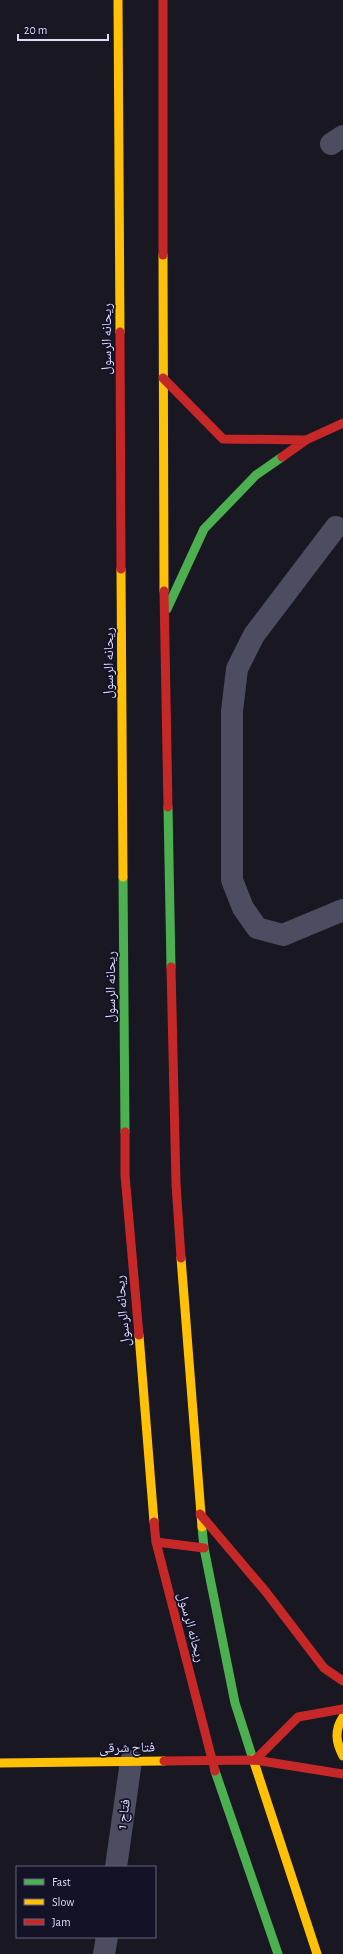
<svg xmlns="http://www.w3.org/2000/svg" width="343" height="1954" font-family="'Alegreya Sans','Noto Naskh Arabic',sans-serif">
<style>
.lines{fill:none;stroke-linecap:round;stroke-linejoin:round}
.street{stroke:#4d4d62;stroke-width:22}
.fast{stroke:#4caf50;stroke-width:9}
.slow{stroke:#ffc107;stroke-width:9}
.jam{stroke:#c62828;stroke-width:9}
.labels{text-anchor:middle;stroke-width:3.5;stroke-linejoin:round;paint-order:stroke}
.street-label{font-size:14px;fill:#dddbfc;stroke:#141227}
</style>
<rect width="100%" height="100%" fill="#181722"/>
<g class="lines">
<!-- street -->
<g class="street">
<path d="M331 144 343 136"/>
<path d="M336 527 254 635 237 669 232 711V880L243 908 257 928 283 935 343 910"/>
<path d="M116 1867 131 1761"/>
<path d="M104 1954 107 1937"/>
</g>
<!-- fast -->
<g class="fast">
<path d="M167 609 204 529 256 475 282 457"/>
<path d="M168 807 171 967"/>
<path d="M123 877 125 1132"/>
<path d="M202 1527 204 1548 235 1703 253 1759"/>
<path d="M215 1771 278 1954"/>
</g>
<!-- slow -->
<g class="slow">
<path d="M118 0 120 332"/>
<path d="M163 255 164 591"/>
<path d="M121 569 123 877"/>
<path d="M181 1258 202 1527"/>
<path d="M139 1335 154 1522"/>
<path d="M343 1717C334 1731 336 1742 343 1756"/>
<path d="M253 1759 317 1954"/>
<path d="M0 1763 164 1761"/>
</g>
<!-- jam -->
<g class="jam">
<path d="M163 0V255"/>
<path d="M120 332 121 569"/>
<path d="M163 378 223 439 306 440 282 457"/>
<path d="M306 440 343 423"/>
<path d="M164 591 168 807"/>
<path d="M171 967 176 1184 181 1258"/>
<path d="M125 1132V1175L139 1335"/>
<path d="M200 1514 266 1592 324 1668 343 1681"/>
<path d="M154 1522 156 1542 215 1771"/>
<path d="M156 1542 204 1548"/>
<path d="M255 1760 298 1717 343 1709"/>
<path d="M164 1761 255 1760 343 1774"/>
</g>
</g>
<g class="labels">
<!-- street labels -->
<g class="street-label">
<text transform="translate(106 339) rotate(-90)" y="5">ریحانه الرسول</text>
<text transform="translate(108 663) rotate(-90)" y="5">ریحانه الرسول</text>
<text transform="translate(110 987) rotate(-90)" y="5">ریحانه الرسول</text>
<text transform="translate(122 1311) rotate(-95)" y="5">ریحانه الرسول</text>
<text transform="translate(192 1627) rotate(75)" y="5">ریحانه الرسول</text>
<text transform="translate(127 1747) rotate(-1)" y="5">فتاح شرقی</text>
<text transform="translate(123 1814) rotate(-82)" y="5">فتاح 1</text>
</g>
</g>
<!-- legend -->
<rect x="16" y="1866" width="140" height="72" fill="#141227" stroke="#64627c"/>
<rect x="24" y="1879" width="20" height="6" fill="#4caf50" stroke="#64627c"/>
<text x="52" y="1886" font-size="12" fill="#dddbfc">Fast</text>
<rect x="24" y="1899" width="20" height="6" fill="#ffc107" stroke="#64627c"/>
<text x="52" y="1906" font-size="12" fill="#dddbfc">Slow</text>
<rect x="24" y="1919" width="20" height="6" fill="#c62828" stroke="#64627c"/>
<text x="52" y="1926" font-size="12" fill="#dddbfc">Jam</text>
<!-- scale -->
<path d="M18 34v6h90v-6" fill="none" stroke="#dddbfc" stroke-width="2"/>
<text x="24" y="34" font-size="12" fill="#dddbfc" stroke="#141227" stroke-width="3" paint-order="stroke">20 m</text>
</svg>
